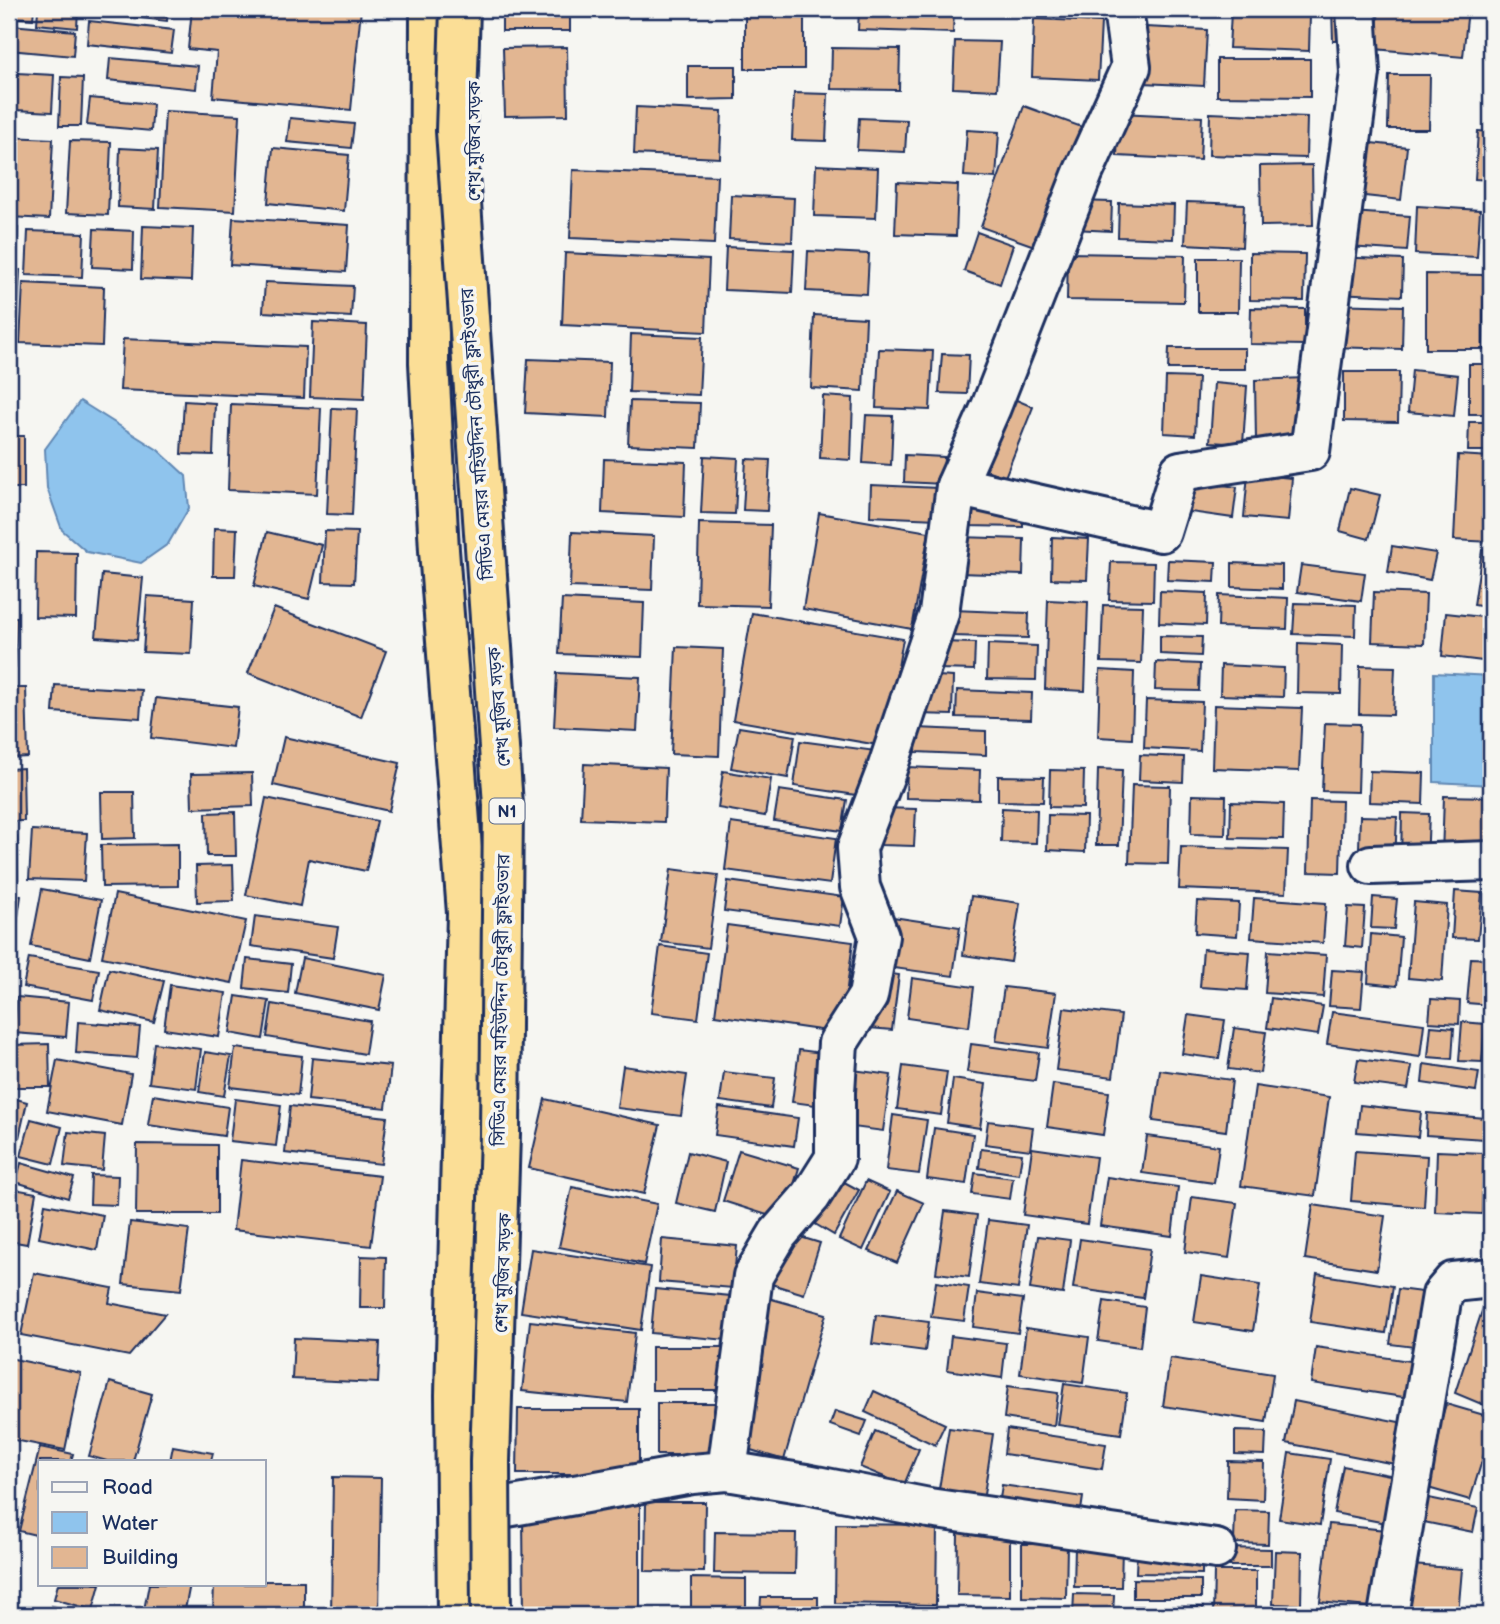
<svg xmlns="http://www.w3.org/2000/svg" width="1500" height="1624" font-family="'Balsamiq Sans','Noto Sans Bengali',sans-serif">
<style>
.water{fill:#8fc4ed;stroke:#6188b4;stroke-width:2}
.building{fill:#e2b692;stroke:#1b2f5e;stroke-width:2}
.lines{fill:none;stroke-linecap:round;stroke-linejoin:round}
.minor-casing{stroke:#1b2f5e;stroke-width:44}
.highway-casing{stroke:#1b2f5e;stroke-width:44}
.minor{stroke:#f6f6f2;stroke-width:38}
.highway{stroke:#fbde96;stroke-width:38}
.highway-bridge-casing{stroke:#1b2f5e;stroke-width:44;stroke-linecap:butt}
.highway-bridge{stroke:#fbde96;stroke-width:38}
.labels{text-anchor:middle;stroke-width:7;stroke-linejoin:round;paint-order:stroke}
.shield{fill:#f6f6f2;stroke:#5d6b8a;stroke-width:2}
.shield-label{font-size:16px;font-weight:bold;fill:#1b2f5e}
.street-label{font-size:18px;fill:#1b2f5e;stroke:#f6f6f2}
</style>
<rect width="100%" height="100%" fill="#f6f6f2"/>
<filter id="ink" filterUnits="userSpaceOnUse"><feTurbulence type="fractalNoise" baseFrequency=".0143" numOctaves="2"/><feDisplacementMap in="SourceGraphic" scale="14" xChannelSelector="R" yChannelSelector="G"/><feConvolveMatrix kernelMatrix="1 2 1 2 8 2 1 2 1" color-interpolation-filters="sRGB"/></filter>
<g filter="url(#ink)">
<!-- water -->
<g class="water">
<path d="M80 401 158 450 186 476 189 508 168 544 141 563 87 552 62 530 47 488 45 449Z"/>
<path d="M1434 673 1491 676V785L1434 782Z"/>
</g>
<!-- building -->
<g class="building">
<path d="M12 9H34L33 19 11 17Z"/>
<path d="M38 9H78L77 28 37 24Z"/>
<path d="M87 9H168L167 21 87 12Z"/>
<path d="M192 9H361L351 110 213 97 217 52 188 49Z"/>
<rect x="502" y="9" width="68" height="22"/>
<rect x="745" y="9" width="59" height="60"/>
<path d="M859 9H954L953 33 858 30Z"/>
<path d="M1332 9H1366V41H1333Z"/>
<path d="M1379 9H1468L1463 57 1375 49Z"/>
<path d="M1231 12 1310 15 1309 51 1229 48Z"/>
<path d="M1034 19 1101 22 1098 80 1032 77Z"/>
<path d="M89 21 174 30 171 53 87 44Z"/>
<path d="M11 25 75 31 73 56 9 50Z"/>
<path d="M1145 27 1207 30 1204 86 1143 83Z"/>
<path d="M955 41 1000 42 997 90 953 88Z"/>
<path d="M567 47 568 115 505 116 503 48Z"/>
<path d="M832 48 900 49 899 90 831 89Z"/>
<path d="M110 58 198 66 196 89 108 80Z"/>
<path d="M1217 59H1310V97L1217 96Z"/>
<path d="M688 66H736V99L688 100Z"/>
<path d="M17 73 54 75 52 112 16 110Z"/>
<path d="M1389 75H1430L1429 129H1388Z"/>
<path d="M61 77 83 78 81 126H59Z"/>
<path d="M794 93 828 94 826 141 792 140Z"/>
<path d="M90 98 153 104 151 131 87 125Z"/>
<path d="M1024 106 1082 127 1040 248 981 227Z"/>
<path d="M636 107 722 111 720 158 634 154Z"/>
<path d="M165 111 240 115 235 211 160 207Z"/>
<path d="M1119 113 1202 117 1200 160 1117 156Z"/>
<path d="M1210 113 1307 117 1306 158 1209 155Z"/>
<path d="M290 118 354 124 351 148 287 142Z"/>
<path d="M859 118 907 120 905 152 857 150Z"/>
<path d="M967 130 999 132 996 178 964 176Z"/>
<path d="M1478 131 1491 132V180L1475 179Z"/>
<path d="M9 137 53 139 49 219 9 217Z"/>
<path d="M70 141 111 142 108 215 66 213Z"/>
<path d="M1362 142 1407 147 1401 200 1356 195Z"/>
<path d="M120 148 158 150 155 209 118 207Z"/>
<path d="M273 148 349 155 344 211 268 203Z"/>
<path d="M816 165 878 168 876 218 814 216Z"/>
<path d="M1312 165 1313 225 1261 226 1260 166Z"/>
<path d="M573 170 717 176 714 244 570 238Z"/>
<path d="M897 182 958 185 956 236 895 234Z"/>
<path d="M731 195 794 198 792 242 729 239Z"/>
<path d="M1490 196H1491V262L1486 261Z"/>
<path d="M1076 201 1112 202 1111 231 1074 229Z"/>
<path d="M1187 202 1244 204 1242 247 1185 244Z"/>
<path d="M1119 203 1174 205 1173 239 1118 237Z"/>
<path d="M1417 206 1480 210 1477 257 1415 254Z"/>
<path d="M1336 211 1410 216 1407 251 1334 246Z"/>
<path d="M233 218 349 225 346 272 230 265Z"/>
<path d="M143 226 193 228 191 281 141 279Z"/>
<path d="M9 228H18L17 258 9 257Z"/>
<path d="M94 229 134 231 133 269 92 267Z"/>
<path d="M28 231 84 233 82 277 26 275Z"/>
<path d="M977 232 1013 245 1000 284 964 271Z"/>
<path d="M726 247 794 250 792 293 724 290Z"/>
<path d="M808 251 869 254 867 294 806 291Z"/>
<path d="M565 253 709 260 706 332 562 325Z"/>
<path d="M1068 253 1185 255 1184 302 1067 300Z"/>
<path d="M1250 253 1305 254 1304 301 1250 300Z"/>
<path d="M1336 257 1403 260 1402 296 1335 293Z"/>
<path d="M1198 258H1239L1238 312H1198Z"/>
<path d="M9 270H20L16 349H9Z"/>
<path d="M1426 274 1484 275 1483 349H1426Z"/>
<path d="M265 282 353 286 351 317 263 312Z"/>
<path d="M23 283 104 287 102 346 20 343Z"/>
<path d="M1330 304 1403 306 1402 349 1329 347Z"/>
<path d="M1251 308 1305 309V345L1250 344Z"/>
<path d="M814 315 866 318 863 391 811 388Z"/>
<path d="M313 322 367 325 364 399 310 397Z"/>
<path d="M631 334 702 337 699 395 629 392Z"/>
<path d="M123 339 306 347 304 398 120 390Z"/>
<path d="M1169 348H1245V369H1168Z"/>
<path d="M879 349 933 351 930 410 876 408Z"/>
<path d="M942 354 969 355 967 394 939 393Z"/>
<path d="M528 359 610 362 608 417 525 413Z"/>
<rect x="1469" y="364" width="22" height="50"/>
<path d="M1412 370 1458 375 1454 416 1408 412Z"/>
<path d="M1344 372H1399L1398 422 1344 421Z"/>
<path d="M1166 377 1198 378 1195 435 1164 433Z"/>
<path d="M1304 378 1305 440 1256 441 1255 380Z"/>
<path d="M1214 383 1247 386 1243 444 1210 442Z"/>
<path d="M823 396 853 398 851 460 820 458Z"/>
<path d="M1007 396 1033 407 1005 477 978 467Z"/>
<path d="M184 401 215 403 213 455 181 454Z"/>
<path d="M630 401 700 403 698 448 628 445Z"/>
<path d="M231 404 321 408 317 494 228 490Z"/>
<path d="M332 408 357 409 352 515 327 514Z"/>
<path d="M866 415 893 416 891 465 863 463Z"/>
<path d="M1469 422H1491V451H1468Z"/>
<rect x="9" y="436" width="15" height="52"/>
<path d="M905 455 944 457 943 484 904 482Z"/>
<path d="M1458 455 1491 457V542L1454 540Z"/>
<path d="M704 456 738 458 735 514 701 513Z"/>
<path d="M604 459 686 462 684 517 602 513Z"/>
<path d="M746 459 770 460 767 511 743 510Z"/>
<path d="M1248 474 1292 478 1288 521 1244 517Z"/>
<path d="M1194 481 1237 487 1233 518 1190 512Z"/>
<path d="M871 485 938 488 937 519 870 516Z"/>
<path d="M1350 488 1380 495 1369 539 1340 531Z"/>
<path d="M968 504 1023 506V527L967 526Z"/>
<path d="M819 513 929 532 912 629 803 609Z"/>
<path d="M699 523 771 525 768 606 697 604Z"/>
<path d="M214 528 237 529 235 576H213Z"/>
<path d="M325 531 357 532 354 583 323 582Z"/>
<path d="M267 532 322 545 309 599 254 586Z"/>
<path d="M572 532 654 536 652 590 570 587Z"/>
<path d="M960 537 1024 539 1023 575 958 573Z"/>
<path d="M1052 537 1089 539 1087 580 1051 579Z"/>
<path d="M1392 546 1436 553 1430 580 1388 572Z"/>
<path d="M1482 550 1491 551V608L1474 605Z"/>
<path d="M36 552 77 553 76 618 35 617Z"/>
<path d="M1168 560 1216 562 1215 582 1167 580Z"/>
<path d="M1111 562 1154 563 1153 601 1109 600Z"/>
<path d="M1232 563 1282 565V589L1232 587Z"/>
<path d="M1301 565 1365 573 1361 601 1297 592Z"/>
<path d="M102 574 143 578 137 640 96 637Z"/>
<path d="M1160 591 1207 593 1206 625 1159 623Z"/>
<path d="M1374 592 1426 594 1424 644 1372 642Z"/>
<path d="M1219 595 1288 598 1287 629 1218 627Z"/>
<path d="M147 596 194 599 191 654 143 652Z"/>
<path d="M562 599 644 603 642 657 559 654Z"/>
<path d="M1048 600 1088 602 1085 691 1045 689Z"/>
<path d="M1295 603 1356 605 1355 636 1293 634Z"/>
<path d="M1103 605 1143 606 1141 663 1101 662Z"/>
<path d="M274 608 386 651 361 717 248 673Z"/>
<path d="M953 610 1029 613 1028 638 952 636Z"/>
<path d="M752 613 903 639 884 746 733 720Z"/>
<path d="M1446 613 1491 618V662L1442 656Z"/>
<path d="M9 617H17L15 667H9Z"/>
<path d="M1160 636 1202 637 1201 656 1160 654Z"/>
<path d="M940 642 975 643 974 670 939 669Z"/>
<path d="M1298 643 1342 645 1341 694 1297 693Z"/>
<path d="M988 644 1037 646 1036 680 987 679Z"/>
<path d="M676 647 723 649 719 756 671 754Z"/>
<path d="M1156 662 1200 664 1199 691 1155 690Z"/>
<path d="M1221 665 1284 668 1283 697 1220 695Z"/>
<path d="M1360 666 1395 667 1393 715 1359 714Z"/>
<path d="M1100 670 1134 672 1132 739 1098 737Z"/>
<path d="M557 673 640 677 637 731 554 727Z"/>
<path d="M921 675 953 677 952 715 919 714Z"/>
<path d="M55 685 142 690 140 718 53 712Z"/>
<path d="M9 688H26L28 757 9 758Z"/>
<path d="M957 690 1032 693 1031 719 956 717Z"/>
<path d="M156 698 238 707 233 748 151 738Z"/>
<path d="M1146 700 1202 702 1200 751 1144 748Z"/>
<path d="M1214 705 1302 708 1299 771 1212 768Z"/>
<path d="M1325 723 1360 724 1358 792 1322 791Z"/>
<path d="M739 727 795 736 788 778 731 768Z"/>
<path d="M917 728 986 731V755L916 752Z"/>
<path d="M284 737 400 763 389 811 273 785Z"/>
<path d="M800 741 876 751 870 797 794 786Z"/>
<path d="M1140 755 1184 757 1183 782 1139 780Z"/>
<path d="M584 764 666 768 664 822 581 819Z"/>
<path d="M907 767 980 770 979 800 906 798Z"/>
<path d="M23 768 24 821H9V769Z"/>
<path d="M1098 769 1122 770 1119 845H1096Z"/>
<path d="M1050 770 1084 771 1083 808 1049 807Z"/>
<path d="M723 771 771 779 765 816 718 808Z"/>
<path d="M1370 771 1424 773 1423 804 1369 802Z"/>
<path d="M252 773 253 806 192 808 191 774Z"/>
<path d="M998 776 1044 777 1043 802 998 801Z"/>
<path d="M1132 785 1170 786 1168 864 1129 863Z"/>
<path d="M779 790 847 800 842 831 774 821Z"/>
<path d="M101 792H134L135 838 102 839Z"/>
<path d="M1192 795 1226 796 1225 835 1191 834Z"/>
<path d="M1444 796 1490 797 1487 858 1442 856Z"/>
<path d="M266 798 377 821 366 871 309 859 300 906 246 895Z"/>
<path d="M1310 800 1342 801 1340 873 1308 872Z"/>
<path d="M1231 802 1284 804 1283 839 1230 838Z"/>
<path d="M882 808 916 809 914 846 881 845Z"/>
<path d="M1002 808 1037 810 1036 843 1001 842Z"/>
<path d="M235 812 236 856H207L206 813Z"/>
<path d="M1402 813 1429 814 1427 864 1401 863Z"/>
<path d="M1048 815 1086 816 1085 852 1047 850Z"/>
<path d="M1360 816 1397 817 1394 884 1358 882Z"/>
<path d="M731 823 836 838 830 884 725 870Z"/>
<path d="M32 830 87 833 84 881 29 879Z"/>
<path d="M9 837H17L18 883H9Z"/>
<path d="M178 844V886L102 887 101 845Z"/>
<path d="M1181 847 1288 850 1286 893 1179 889Z"/>
<path d="M233 865 234 901 197 902 196 866Z"/>
<path d="M671 869 718 875 708 948 661 942Z"/>
<path d="M728 881 844 897 840 926 724 911Z"/>
<path d="M42 889 101 900 90 958 31 946Z"/>
<path d="M1455 891 1482 893 1478 939 1452 938Z"/>
<path d="M9 894 21 896 10 972H9Z"/>
<path d="M115 894 246 921 232 983 102 957Z"/>
<path d="M971 896 1020 903 1011 962 963 955Z"/>
<path d="M1373 897 1397 899 1394 929 1371 928Z"/>
<path d="M1489 897H1491V939H1486Z"/>
<path d="M1254 898 1326 903 1323 943 1251 938Z"/>
<path d="M1197 901 1239 903 1237 936 1195 933Z"/>
<path d="M1414 902 1447 905 1442 981 1408 978Z"/>
<path d="M1348 907 1365 908 1362 948 1345 946Z"/>
<path d="M255 916 338 927 333 958 251 946Z"/>
<path d="M893 917 960 927 953 976 886 967Z"/>
<path d="M727 925 853 942 841 1033 715 1015Z"/>
<path d="M1371 934 1401 937 1397 986 1368 983Z"/>
<path d="M660 946 707 953 698 1019 651 1013Z"/>
<path d="M1203 949 1250 952 1247 990 1200 987Z"/>
<path d="M1268 951 1326 955 1323 997 1265 993Z"/>
<path d="M29 958 99 970 93 1000 23 987Z"/>
<path d="M302 958 386 975 379 1010 295 993Z"/>
<path d="M1471 958 1491 959V1005L1467 1003Z"/>
<path d="M247 959 291 964 288 993 244 988Z"/>
<path d="M109 969 164 981 154 1022 100 1010Z"/>
<path d="M1332 970 1364 972 1361 1008 1329 1006Z"/>
<path d="M878 972 899 975 892 1030 870 1028Z"/>
<path d="M912 978 974 987 969 1027 907 1018Z"/>
<path d="M170 985 226 993 219 1037 164 1029Z"/>
<path d="M1004 987 1056 993 1048 1048 996 1041Z"/>
<path d="M236 996 269 1001 263 1039 230 1033Z"/>
<path d="M17 997 69 1002 66 1037 14 1033Z"/>
<path d="M1271 998 1323 1006 1318 1035 1267 1028Z"/>
<path d="M1431 999 1460 1001 1459 1024 1429 1022Z"/>
<path d="M272 1004 370 1021 365 1054 267 1037Z"/>
<path d="M1064 1008 1121 1015 1113 1077 1056 1070Z"/>
<path d="M1332 1012 1424 1024 1420 1057 1327 1044Z"/>
<path d="M1188 1015 1225 1020 1219 1059 1182 1054Z"/>
<path d="M78 1022 140 1027 137 1058 76 1053Z"/>
<path d="M1462 1022 1485 1024 1482 1062 1459 1061Z"/>
<path d="M1431 1026 1454 1028 1452 1059 1428 1057Z"/>
<path d="M1234 1028 1266 1032 1260 1073 1228 1069Z"/>
<path d="M154 1043 201 1049 196 1089 149 1083Z"/>
<path d="M49 1044 50 1087H11L10 1045Z"/>
<path d="M971 1044 1039 1053 1035 1081 967 1072Z"/>
<path d="M235 1048 302 1056 298 1095 230 1087Z"/>
<path d="M799 1050 830 1054 822 1106 792 1102Z"/>
<path d="M205 1052 231 1056 224 1096 199 1092Z"/>
<path d="M312 1058 391 1066 386 1108 308 1100Z"/>
<path d="M1358 1059 1412 1066 1408 1089 1354 1082Z"/>
<path d="M57 1060 131 1074 122 1125 47 1111Z"/>
<path d="M1424 1064 1479 1072 1476 1091 1422 1083Z"/>
<path d="M623 1066 687 1075 681 1116 617 1108Z"/>
<path d="M903 1066 947 1072 941 1115 897 1109Z"/>
<path d="M853 1070 891 1075 883 1131 845 1126Z"/>
<path d="M1160 1070 1232 1080 1226 1131 1153 1121Z"/>
<path d="M724 1072 775 1078 771 1108 720 1101Z"/>
<path d="M953 1079 986 1084 980 1128 947 1123Z"/>
<path d="M1053 1084 1109 1092 1103 1135 1047 1127Z"/>
<path d="M1255 1086 1329 1097 1315 1196 1241 1186Z"/>
<path d="M153 1095 228 1107 224 1136 148 1125Z"/>
<path d="M9 1097 27 1102 16 1151 9 1149Z"/>
<path d="M235 1099 281 1105 276 1146 230 1141Z"/>
<path d="M545 1099 660 1125 644 1194 529 1168Z"/>
<path d="M1360 1105 1421 1112 1418 1137 1357 1132Z"/>
<path d="M290 1106 387 1117 381 1164 285 1153Z"/>
<path d="M719 1107 798 1118 794 1146 715 1135Z"/>
<path d="M1427 1113 1485 1118 1484 1139 1426 1135Z"/>
<path d="M893 1115 927 1120 919 1174 886 1170Z"/>
<path d="M31 1119 62 1127 53 1164 21 1156Z"/>
<path d="M988 1121 1033 1127 1030 1150 985 1144Z"/>
<path d="M934 1128 973 1134 966 1184 927 1179Z"/>
<path d="M68 1132 105 1136 102 1170 64 1166Z"/>
<path d="M1147 1136 1219 1146 1214 1183 1142 1173Z"/>
<path d="M137 1144 217 1145V1214H136Z"/>
<path d="M1032 1148 1096 1157 1087 1224 1023 1215Z"/>
<path d="M981 1149 1022 1154 1019 1174 979 1168Z"/>
<path d="M739 1150 799 1168 783 1220 723 1201Z"/>
<path d="M1355 1151 1427 1156 1424 1207 1351 1201Z"/>
<path d="M1437 1151 1484 1153 1482 1214 1435 1212Z"/>
<path d="M688 1152 726 1162 715 1212 676 1203Z"/>
<path d="M241 1160 380 1176 371 1246 233 1230Z"/>
<path d="M21 1163 74 1178 68 1198 16 1182Z"/>
<path d="M975 1173 1013 1178 1010 1199 972 1194Z"/>
<path d="M1491 1174V1217L1485 1218Z"/>
<path d="M91 1175 118 1176 117 1205 90 1204Z"/>
<path d="M835 1177 859 1190 834 1235 810 1221Z"/>
<path d="M1107 1177 1178 1187 1172 1236 1100 1226Z"/>
<path d="M866 1181 890 1192 863 1250 839 1239Z"/>
<path d="M572 1187 657 1204 644 1264 559 1247Z"/>
<path d="M9 1188 36 1193 27 1244 9 1241Z"/>
<path d="M897 1191 924 1203 897 1263 869 1251Z"/>
<path d="M1192 1197 1237 1203 1229 1258 1185 1252Z"/>
<path d="M45 1204 103 1215 97 1250 39 1238Z"/>
<path d="M1313 1205 1385 1216 1377 1270 1305 1259Z"/>
<path d="M945 1211 977 1215 969 1277 936 1273Z"/>
<path d="M988 1220 1027 1225 1018 1289 979 1284Z"/>
<path d="M130 1222 189 1229 181 1290 123 1284Z"/>
<path d="M784 1232 820 1243 804 1294 768 1283Z"/>
<path d="M1038 1236 1070 1240 1063 1294 1030 1289Z"/>
<path d="M662 1239 737 1246 733 1288 659 1282Z"/>
<path d="M1080 1239 1150 1249 1143 1298 1073 1288Z"/>
<path d="M531 1249 650 1267 641 1330 521 1312Z"/>
<path d="M361 1256 386 1257 385 1308H360Z"/>
<path d="M34 1273 112 1288 109 1303 165 1314 129 1356 21 1335Z"/>
<path d="M1317 1274 1393 1286 1386 1333 1310 1322Z"/>
<path d="M1201 1276 1260 1285 1253 1331 1194 1322Z"/>
<path d="M936 1282 969 1287 964 1321 931 1317Z"/>
<path d="M655 1289 731 1296 727 1340 651 1333Z"/>
<path d="M1398 1289 1430 1293 1422 1348 1390 1344Z"/>
<path d="M977 1293 1023 1299 1018 1333 973 1327Z"/>
<path d="M768 1298 826 1314 784 1460 741 1447Z"/>
<path d="M1104 1301 1145 1307 1140 1347 1098 1341Z"/>
<path d="M1484 1305H1491V1408L1455 1393Z"/>
<path d="M876 1315 929 1322 925 1351 872 1344Z"/>
<path d="M530 1321 635 1333 627 1402 522 1391Z"/>
<path d="M1026 1328 1089 1337 1083 1383 1020 1374Z"/>
<path d="M951 1336 1006 1343 1002 1378 947 1370Z"/>
<path d="M294 1338 380 1342 378 1383 292 1379Z"/>
<rect x="652" y="1347" width="72" height="43"/>
<path d="M1316 1347 1416 1362 1410 1398 1311 1383Z"/>
<path d="M9 1358 81 1373 65 1450 9 1439Z"/>
<path d="M1170 1358 1273 1374 1266 1422 1163 1406Z"/>
<path d="M110 1382 152 1394 133 1461H107L89 1456Z"/>
<path d="M1064 1384 1127 1393 1121 1434 1058 1425Z"/>
<path d="M1008 1386 1058 1393 1054 1426 1004 1418Z"/>
<path d="M874 1391 945 1424 935 1445 865 1412Z"/>
<path d="M1294 1401 1404 1423 1395 1464 1286 1443Z"/>
<rect x="657" y="1403" width="63" height="52"/>
<path d="M1446 1404 1491 1417V1431L1470 1500 1421 1486Z"/>
<path d="M518 1409H639V1474H517Z"/>
<path d="M835 1411 867 1421 861 1436 830 1425Z"/>
<path d="M949 1428 993 1434 982 1508 937 1501Z"/>
<path d="M1007 1429 1106 1444 1102 1469 1004 1454Z"/>
<path d="M875 1431 919 1449 904 1485 860 1467Z"/>
<path d="M1235 1431 1266 1432 1265 1455 1235 1454Z"/>
<path d="M173 1446 213 1453 211 1461H170Z"/>
<path d="M40 1447 73 1454 71 1461H40V1536L19 1531Z"/>
<path d="M1289 1453 1330 1459 1320 1525 1279 1519Z"/>
<path d="M1228 1461 1264 1462 1263 1500 1227 1498Z"/>
<path d="M1343 1466 1400 1477 1391 1524 1334 1513Z"/>
<path d="M333 1477 381 1478 379 1615H331Z"/>
<path d="M1002 1485 1083 1497 1079 1524 998 1512Z"/>
<path d="M1419 1496 1478 1508 1473 1532 1414 1520Z"/>
<path d="M640 1502V1615H524L523 1517Z"/>
<path d="M646 1502H705L704 1572 645 1571Z"/>
<path d="M1235 1510 1269 1511 1268 1544 1234 1543Z"/>
<path d="M836 1524 937 1525 936 1605 835 1603Z"/>
<path d="M1329 1524 1385 1530 1377 1608 1320 1602Z"/>
<path d="M715 1532 796 1533 795 1574 714 1573Z"/>
<path d="M958 1533H1010V1596L957 1595Z"/>
<path d="M1022 1544H1067L1066 1598 1022 1597Z"/>
<path d="M1075 1547H1122L1121 1587H1074Z"/>
<path d="M1224 1548 1271 1549V1566H1224Z"/>
<path d="M1137 1549 1202 1550V1574L1136 1573Z"/>
<path d="M1275 1551 1302 1552 1301 1605 1273 1604Z"/>
<path d="M1412 1565 1462 1569 1458 1615H1407Z"/>
<path d="M1214 1571H1256V1615H1213Z"/>
<path d="M691 1578 746 1579V1615H691Z"/>
<path d="M1133 1579 1201 1580V1598H1133Z"/>
<path d="M264 1581H304V1613L213 1612 214 1584H264Z"/>
<path d="M58 1584H100L93 1610 54 1599Z"/>
<path d="M149 1584H190L184 1615H143Z"/>
<path d="M1074 1594 1114 1595 1113 1615H1073Z"/>
<path d="M761 1597H818V1615H760Z"/>
<path d="M52 1606 92 1615H50Z"/>
<path d="M1134 1606 1203 1607V1615H1134Z"/>
<rect x="943" y="1612" width="76" height="3"/>
</g>
<g class="lines">
<!-- minor casing -->
<g class="minor-casing">
<g id="minor">
<path d="M956 486 991 407 1083 173 1131 67 1123 9"/>
<path d="M1371 865 1491 861"/>
<path d="M727 1471 753 1276 778 1234 811 1196 835 1158V1092L838 1043 868 996 879 936 860 887 857 848 887 769 939 613 956 486 1161 532 1180 471 1310 451 1360 73 1356 9"/>
<path d="M496 1509 692 1474 727 1471 806 1484 929 1508 1216 1549"/>
<path d="M1388 1615 1442 1295 1453 1282 1491 1278"/>
</g>
</g>
<!-- highway casing -->
<g class="highway-casing">
<path id="highway" d="M430 9 429 363 439 550 467 913 455 1395 457 1615"/>
</g>
<!-- minor -->
<use href="#minor" class="minor"/>
<!-- highway -->
<use href="#highway" class="highway"/>
<!-- highway-bridge casing -->
<g class="highway-bridge-casing">
<path id="highway-bridge" d="M460 9 456 131 503 805 500 1134 490 1462 491 1615"/>
</g>
<!-- highway-bridge -->
<use href="#highway-bridge" class="highway-bridge"/>
</g>
</g>
<g class="labels">
<!-- shield labels -->
<rect class="shield" x="489.5" y="798.5" width="35" height="25" rx="5"/>
<g class="shield-label">
<text x="507" y="817">N1</text>
</g>
<!-- street labels -->
<g class="street-label">
<text transform="translate(474 141) rotate(-90)" y="6">শেখ মুজিব সড়ক</text>
<text transform="translate(477 434) rotate(-94)" y="6">সিডিএ মেয়র মহিউদ্দিন চৌধুরী ফ্লাইওভার</text>
<text transform="translate(499 707) rotate(-95)" y="6">শেখ মুজিব সড়ক</text>
<text transform="translate(501 1000) rotate(-89)" y="6">সিডিএ মেয়র মহিউদ্দিন চৌধুরী ফ্লাইওভার</text>
<text transform="translate(503 1273) rotate(-88)" y="6">শেখ মুজিব সড়ক</text>
</g>
</g>
<!-- margin -->
<rect width="1500" height="1624" fill="none" stroke="#f6f6f2" stroke-width="35"/>
<rect x="18" y="18" width="1465" height="1589" fill="none" stroke="#1b2f5e" stroke-width="2.5" filter="url(#ink)"/>
<!-- legend -->
<rect x="38" y="1460" width="228" height="126" fill="#f6f6f2" stroke="#9ea6b7" stroke-width="2"/>
<rect x="52" y="1482" width="35" height="10" fill="#f6f6f2" stroke="#9ea6b7" stroke-width="2"/>
<text x="102" y="1494" font-size="21" fill="#1b2f5e">Road</text>
<rect x="52" y="1512" width="35" height="21" fill="#8fc4ed" stroke="#9ea6b7" stroke-width="2"/>
<text x="102" y="1530" font-size="21" fill="#1b2f5e">Water</text>
<rect x="52" y="1547" width="35" height="21" fill="#e2b692" stroke="#9ea6b7" stroke-width="2"/>
<text x="102" y="1564" font-size="21" fill="#1b2f5e">Building</text>
</svg>
